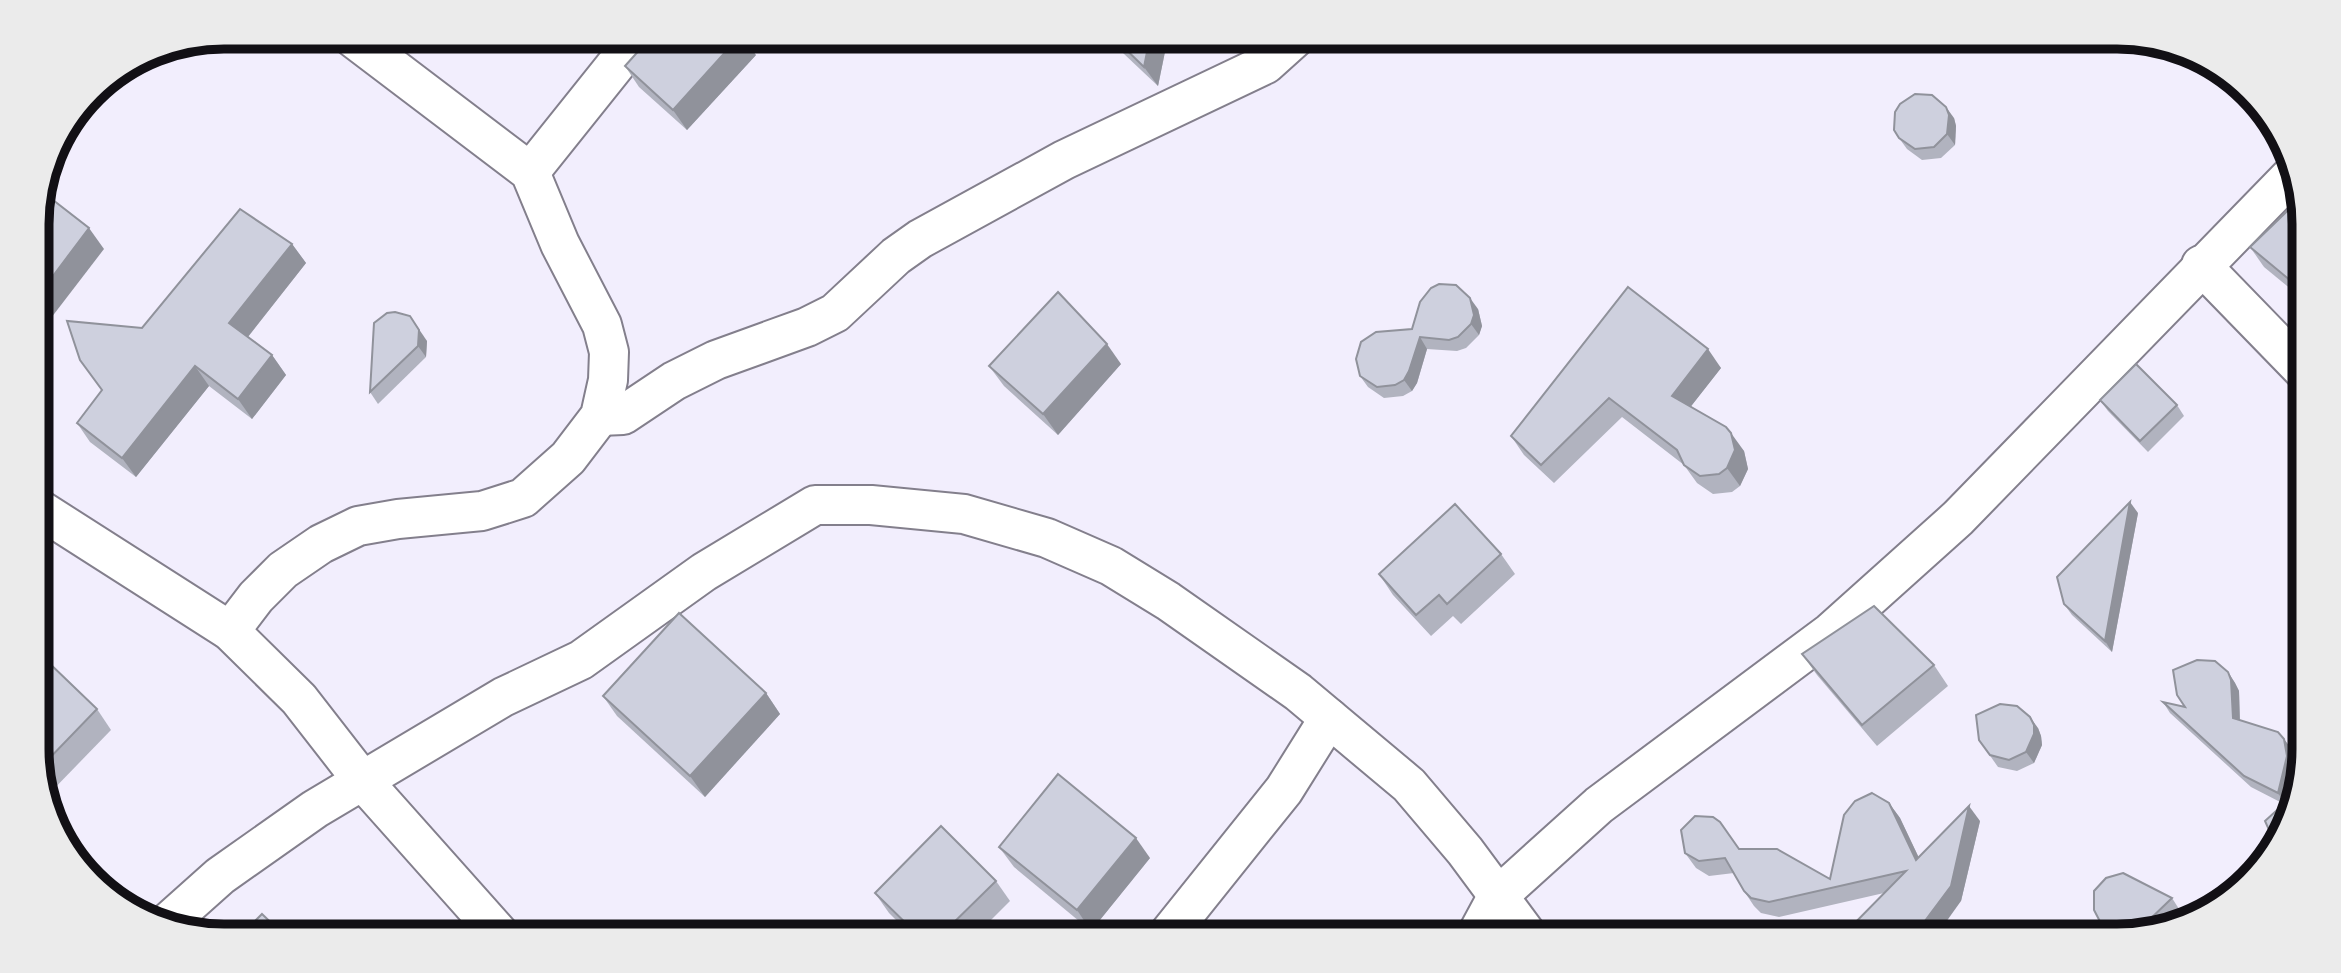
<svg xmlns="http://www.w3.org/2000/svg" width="2341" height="973" font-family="Roboto,sans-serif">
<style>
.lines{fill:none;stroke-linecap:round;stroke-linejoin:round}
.minor-casing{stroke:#837f8c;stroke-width:42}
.major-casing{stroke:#837f8c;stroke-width:42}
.minor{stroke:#fff;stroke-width:38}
.major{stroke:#fff;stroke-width:38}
.wall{fill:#b1b3bf}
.shaded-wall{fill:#90929b}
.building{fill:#ced0de;stroke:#90929b;stroke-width:2}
.rim{fill:none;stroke:#121015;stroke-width:9}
</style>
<rect width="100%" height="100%" fill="#f2eefd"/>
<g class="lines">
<!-- minor casing -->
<g class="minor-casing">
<g id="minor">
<path d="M530 172 638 37"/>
<path d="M2201 265 2303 370"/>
<path d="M600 416 623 415 674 381 716 360 807 327 835 313 896 256 920 239 1064 160 1266 64 1296 37"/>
<path d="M230 631 256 597 283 570 321 544 358 526 398 519 482 511 523 498 568 458 600 416 608 380 609 352 602 325 560 244 530 172 352 37"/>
<path d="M164 926 220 876 315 809 503 697 581 660 704 572 815 505H871L964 514 1047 538 1111 566 1168 601 1298 692 1409 785 1465 851 1528 936"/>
<path d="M1167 936 1284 790 1329 718"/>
<path d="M1476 936 1497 897 1599 805 1831 632 1958 518 2292 175"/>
</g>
</g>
<!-- major casing -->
<g class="major-casing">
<path id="major" d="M39 509 230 631 299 699 362 780 501 936"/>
</g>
<!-- minor -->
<use href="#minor" class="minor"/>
<!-- major -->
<use href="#major" class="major"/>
</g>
<!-- wall -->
<g class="wall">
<path d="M1106 37H1168L1158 86Z"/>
<path d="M756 55 687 130 639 87 625 66Z"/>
<path d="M1954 118 1956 126 1955 145 1941 158 1922 160 1907 149 1899 138Z"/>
<path d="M2303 199V299L2264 267 2250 247Z"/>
<path d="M292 244 306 263 248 337 272 355 286 375 252 419 209 386 136 477 90 442 77 423 102 391 142 328Z"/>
<path d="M1628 287 1721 368 1691 406 1744 451 1748 469 1740 486 1732 492 1713 494 1697 483 1684 465 1622 417 1554 483 1524 455 1511 436Z"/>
<path d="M1478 309 1482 326 1479 335 1466 348 1457 351 1427 349 1417 383 1412 391 1403 396 1384 398 1368 387 1360 376 1412 329Z"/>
<path d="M374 323 427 341 426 357 378 404 370 392Z"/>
<path d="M1121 364 1058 435 1004 386 989 366Z"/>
<path d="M2100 400 2177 405 2184 416 2148 452 2108 411Z"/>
<path d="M2138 513 2112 652 2072 615 2064 604Z"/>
<path d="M1501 554 1515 574 1461 624 1453 616 1431 636 1393 595 1379 574Z"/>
<path d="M1802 654 1934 665 1948 686 1877 746 1817 675Z"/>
<path d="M40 667 97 709 111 730 46 797 40 785Z"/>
<path d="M2228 672 2235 683 2239 691 2240 720 2284 739 2292 750 2295 767 2284 804 2251 787 2170 713 2163 702 2185 707Z"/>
<path d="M766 693 780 714 705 797 617 716 603 696Z"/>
<path d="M2038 728 2041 736 2042 745 2034 763 2017 771 1998 767 1979 740Z"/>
<path d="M1889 803 1900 818 1919 858 1980 821 1961 901 1884 893 1779 917 1761 913 1754 906 1744 891 1734 873 1709 876 1696 868 1685 853 1739 849 1830 879Z"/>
<path d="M999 847 1150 858 1091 931 1014 867Z"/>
<path d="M996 881 1010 901 975 936H912L889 913 875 893Z"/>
<path d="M2172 898 2179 909 2167 922 2129 936H2108L2106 933Z"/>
</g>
<!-- shaded-wall -->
<g class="shaded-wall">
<path d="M739 37H743L756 55 687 130 673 110Z"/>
<path d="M1150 37H1168L1158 86 1144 67Z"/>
<path d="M1946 107 1954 118 1956 126 1955 145 1947 134Z"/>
<path d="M89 228 104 249 38 335V296Z"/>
<path d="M292 244 306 263 243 343 229 323Z"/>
<path d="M1470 298 1478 309 1482 326 1479 335 1471 324Z"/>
<path d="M410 316 427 341 426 357 418 346Z"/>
<path d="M1420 337 1427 349 1417 383 1412 391 1404 380Z"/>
<path d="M1107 344 1121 364 1058 435 1043 414Z"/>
<path d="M1708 349 1721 368 1685 414 1672 396Z"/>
<path d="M272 355 286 375 252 419 238 399Z"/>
<path d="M195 366 209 386 136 477 122 458Z"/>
<path d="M1731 433 1744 451 1748 469 1740 486 1727 468Z"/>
<path d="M2130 502 2138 513 2112 652 2105 641Z"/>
<path d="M2228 672 2235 683 2239 691 2240 729 2233 718Z"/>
<path d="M766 693 780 714 705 797 690 776Z"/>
<path d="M2030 717 2038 728 2041 736 2042 745 2034 763 2026 752Z"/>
<path d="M2284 739 2292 750 2295 767 2285 804 2278 793Z"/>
<path d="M1889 803 1900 818 1927 875 1916 860Z"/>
<path d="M1969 806 1980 821 1961 901 1936 936 1925 921Z"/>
<path d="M1136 838 1150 858 1091 931 1077 910Z"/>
</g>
<!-- building -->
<g class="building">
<path d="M651 37H739L673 110 625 66Z"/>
<path d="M1113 37H1150L1144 67Z"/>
<path d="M1915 94 1932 95 1946 107 1949 115 1947 134 1934 147 1915 149 1899 138 1894 130 1895 112 1900 104Z"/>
<path d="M44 193 89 228 38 296 37 211 41 197Z"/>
<path d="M2302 197 2303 199V291L2250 247Z"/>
<path d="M240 209 292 244 229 323 272 355 238 399 195 366 122 458 77 423 102 390 80 360 67 321 142 328Z"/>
<path d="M1439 284 1456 285 1470 298 1474 315 1471 324 1458 337 1449 340 1420 337 1409 371 1404 380 1395 385 1377 387 1360 376 1356 359 1361 342 1376 332 1412 329 1420 302 1431 288Z"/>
<path d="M1628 287 1708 349 1672 396 1726 427 1731 433 1735 450 1727 468 1719 474 1700 476 1684 465 1677 450 1609 398 1541 465 1511 436Z"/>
<path d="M1058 292 1107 344 1043 414 989 366Z"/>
<path d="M395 312 410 316 419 330 418 346 370 392 374 323 387 313Z"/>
<path d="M2136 364 2177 405 2140 441 2100 400Z"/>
<path d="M2130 502 2105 641 2064 604 2057 577Z"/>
<path d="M1455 504 1501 554 1447 604 1439 595 1416 615 1379 574Z"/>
<path d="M1874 606 1934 665 1862 725 1802 654Z"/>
<path d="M679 613 766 693 690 776 603 696Z"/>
<path d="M46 660 97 709 40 768V667Z"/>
<path d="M2197 660 2215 661 2228 672 2231 680 2233 718 2278 732 2284 739 2287 756 2278 793 2244 776 2163 702 2185 707 2177 695 2173 670Z"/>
<path d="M2000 704 2017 706 2030 717 2034 725V734L2026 752 2009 760 1990 755 1979 740 1976 715Z"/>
<path d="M1058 774 1136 838 1077 910 999 847Z"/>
<path d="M2297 792 2294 810 2273 839 2265 821Z"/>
<path d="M1872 793 1889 803 1916 860 1969 806 1951 886 1925 921 1940 936H1842L1906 871 1769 902 1751 898 1744 891 1725 858 1699 861 1685 853 1681 830 1695 816 1713 817 1720 822 1739 849H1777L1830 879 1844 815 1855 801Z"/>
<path d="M941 826 996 881 940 936H919L875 893Z"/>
<path d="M2123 873 2172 898 2145 924 2106 933 2094 910V891L2106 878Z"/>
<path d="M262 914 285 936H240Z"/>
</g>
<!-- crop -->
<path d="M0 0H2341V973H0ZM224 49H2117A175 175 0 0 1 2292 224V749A175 175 0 0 1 2117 924H224A175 175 0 0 1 49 749V224A175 175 0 0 1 224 49Z" fill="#ebebeb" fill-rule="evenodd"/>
<path class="rim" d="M224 49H2117A175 175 0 0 1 2292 224V749A175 175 0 0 1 2117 924H224A175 175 0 0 1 49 749V224A175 175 0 0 1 224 49Z"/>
</svg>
